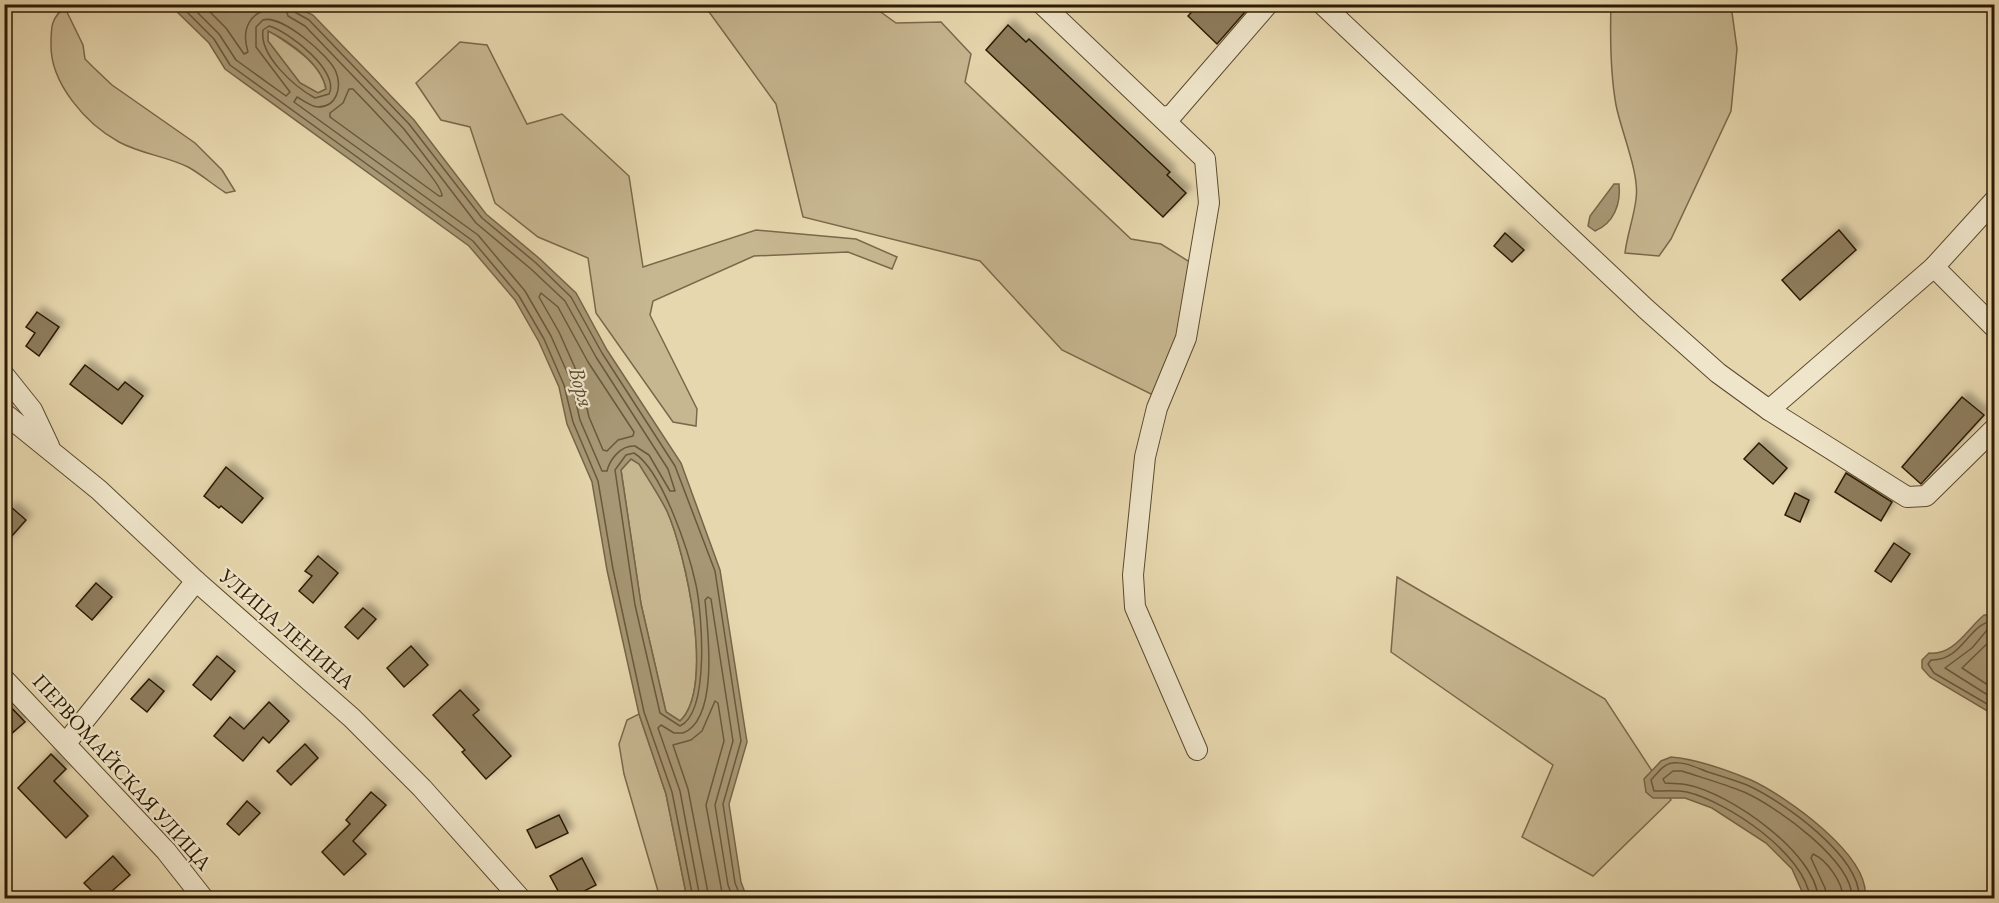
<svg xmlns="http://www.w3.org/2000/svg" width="1999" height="903" font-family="'EB Garamond',serif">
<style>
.green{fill:#c7b791;stroke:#7a684a;stroke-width:1.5}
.water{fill:#a79774;stroke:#766546;stroke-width:1.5;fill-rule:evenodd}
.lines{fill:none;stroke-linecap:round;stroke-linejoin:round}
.shore{stroke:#6a583b;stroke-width:1.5}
.building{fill:#8d7c5b;stroke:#2c1a02;stroke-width:1.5;filter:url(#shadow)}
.minor-casing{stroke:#5b492d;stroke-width:22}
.minor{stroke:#efe5ca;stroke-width:20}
.labels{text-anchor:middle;stroke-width:4.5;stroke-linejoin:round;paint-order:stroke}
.street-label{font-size:21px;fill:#2c1a02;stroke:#efe5ca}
.water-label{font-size:22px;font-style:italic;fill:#5d4c30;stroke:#efe5ca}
</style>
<defs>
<filter id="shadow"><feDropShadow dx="5.5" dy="-5.5" stdDeviation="3" flood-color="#0004"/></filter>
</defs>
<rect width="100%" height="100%" fill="#e7d7ae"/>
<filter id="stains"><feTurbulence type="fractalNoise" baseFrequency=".00333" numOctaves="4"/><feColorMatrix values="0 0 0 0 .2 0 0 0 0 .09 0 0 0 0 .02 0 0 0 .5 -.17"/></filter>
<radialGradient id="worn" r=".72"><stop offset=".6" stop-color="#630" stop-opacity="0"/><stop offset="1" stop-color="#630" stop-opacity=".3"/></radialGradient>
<!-- green -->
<g class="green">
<path d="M1611 4 1731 5 1737 49 1731 111 1671 239 1659 256 1625 253C1627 235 1634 217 1636 199 1640 174 1621 131 1616 105 1610 72 1610 38 1611 4Z"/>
<path d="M704 5H871L896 23 941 22 971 54 965 82 1131 239 1161 244 1193 264 1179 342 1155 396 1062 350 980 261 803 217 776 104Z"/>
<path d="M65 8 83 45 85 59 93 67 112 85 195 143 222 170 235 191 226 193C213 185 201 174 188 167 166 156 141 154 119 142 86 124 50 83 51 44 51 28 51 17 65 8Z"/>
<path d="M268 30C290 45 321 62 326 89L318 93 300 83 268 41Z"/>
<path d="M460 42 487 45 527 124 562 114 629 176 643 267 756 230 856 239 897 257 892 269 848 252 754 256 653 301 650 315 697 409 696 426 673 422 596 313 588 258 538 237 495 203 470 127 441 120 416 83Z"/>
<path d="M631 459 639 463C648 479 659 495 667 511 685 552 716 687 680 721L666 712 641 604 621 470Z"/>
<path d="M1397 577 1605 699 1671 800 1593 876 1522 837 1553 765 1391 652Z"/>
<path d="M639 714 666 794 687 898H660L624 774 619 744 627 720Z"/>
</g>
<!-- water -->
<g class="water">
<path d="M170 5H292L313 15 414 120 486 214 540 259 576 293 607 350 681 463 720 570 747 742 729 804 741 882 747 898H687L666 794 639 714 607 570 592 482 567 424 559 387 539 342 515 300 469 246 225 69 209 43ZM268 31C290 42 322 64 326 89L318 93 300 83 268 41ZM631 459 639 464C648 479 659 495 667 511 685 551 716 688 680 721L666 712 641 604 621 470Z"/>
<path d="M1614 184H1619C1621 204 1614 223 1595 231L1588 226 1590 216Z"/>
<path d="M1984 615H1994V715L1930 677 1922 668V660L1929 653C1954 656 1967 629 1984 615Z"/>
<path d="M1671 757C1696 759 1727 770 1751 780 1786 796 1871 856 1865 898H1805L1792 869 1766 843 1712 808 1685 798H1653L1646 792 1644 779 1661 761Z"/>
</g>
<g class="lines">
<!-- shore -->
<g class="shore">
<path d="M179 4 214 39 230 65 473 241 519 296 544 339 564 385 573 422 598 481 613 569 644 712 672 792 693 898"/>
<path d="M189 4 219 34 236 60 286 96 290 92 256 47V27L263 20C281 14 330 56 336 72 342 87 337 107 318 107 310 106 303 100 297 97L294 102 478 235 525 291 551 336 571 381 580 420 602 471H607C610 459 621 445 635 446L649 455 670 491H675L668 469 596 357 565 301 531 269 476 223 404 129 305 26 288 16 284 4"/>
<path d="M202 4 226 28 244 54 248 52C241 30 249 11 273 9L275 4"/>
<path d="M291 4 293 11 309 20 409 124 482 218 536 263 571 297 602 353 675 466 715 571 741 741 723 804 735 883 741 898"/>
<path d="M269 26C288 31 341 72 329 94L315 98C295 87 259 56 263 30Z"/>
<path d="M353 89C367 104 443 181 442 196H439L330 117V113L343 103 349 89Z"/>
<path d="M541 293 558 307 588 362 634 432 633 436 618 440 607 451 603 450 589 417 580 379 559 332 539 297Z"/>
<path d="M634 453C662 470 689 552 696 585 702 613 710 712 680 726L660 713 635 605 615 470 626 455Z"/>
<path d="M1994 621C1969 622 1963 661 1931 660L1928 664 1934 673 1994 708"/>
<path d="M1994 628 1988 629 1972 648 1945 668 1994 699"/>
<path d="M1994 637 1962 668 1994 689"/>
<path d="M700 898 680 791 658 728 661 725 674 733H683C719 719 708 631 705 600L708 597 711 599 733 741 715 805 728 885 733 898"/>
<path d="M709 898 688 789 673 745 691 740 702 731 715 701 718 703 724 741 706 805 723 898"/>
<path d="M1810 898C1805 854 1728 802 1687 792 1677 790 1665 791 1654 791L1651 780C1657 774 1663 764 1672 763 1684 761 1697 768 1708 772 1721 776 1734 780 1747 785 1783 801 1861 857 1859 898"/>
<path d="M1818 898C1816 853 1729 793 1688 785 1680 783 1672 784 1665 783L1663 779 1673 771H1682C1703 778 1724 784 1744 792 1776 806 1853 861 1852 898"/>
<path d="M1827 898 1825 888 1811 858 1813 854C1827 860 1843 883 1843 898"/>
</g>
</g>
<!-- building -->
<g class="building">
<path d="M1199 4H1252L1217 44 1188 16Z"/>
<path d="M1008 25 1026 42 1029 39 1170 172 1167 175 1186 193 1163 217 986 50Z"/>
<path d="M1839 230 1856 250 1800 300 1782 280Z"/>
<path d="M1505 233 1524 250 1512 262 1494 246Z"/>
<path d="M37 312 59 327 39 356 26 346 35 333 26 327Z"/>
<path d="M85 365 118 390 125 382 143 396 122 424 70 384Z"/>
<path d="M1962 397 1984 415 1921 484 1902 467Z"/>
<path d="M1759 443 1787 468 1773 484 1744 459Z"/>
<path d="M226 467 263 498 242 523 221 506 219 508 204 496Z"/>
<path d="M1846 473 1892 502 1881 521 1835 492Z"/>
<path d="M1795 493 1809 500 1800 522 1785 515Z"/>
<path d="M11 507 26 520 4 545V514Z"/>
<path d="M1894 543 1910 554 1891 582 1875 571Z"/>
<path d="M318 556 338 573 313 603 299 591 312 576 305 571Z"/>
<path d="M96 583 112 597 92 620 76 606Z"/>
<path d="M363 608 376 619 358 639 345 627Z"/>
<path d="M411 646 428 665 404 687 387 668Z"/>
<path d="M217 656 235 671 211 700 193 685Z"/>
<path d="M149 679 164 691 147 712 131 699Z"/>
<path d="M460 690 479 710 473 715 511 756 486 779 462 752 465 750 433 715Z"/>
<path d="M4 700 25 722 4 740Z"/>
<path d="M269 702 289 721 269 743 263 737 243 761 214 736 230 717 244 729Z"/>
<path d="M305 744 318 758 291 785 277 771Z"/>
<path d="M51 754 66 769 54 781 88 816 66 838 18 788Z"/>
<path d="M371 792 386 805 353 841 366 854 344 875 322 852 350 824 346 820Z"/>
<path d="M247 801 260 813 239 835 227 824Z"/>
<path d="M559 815 568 833 536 848 527 830Z"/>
<path d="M113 856 130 875 104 898H99L84 883Z"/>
<path d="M582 858 596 885 571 898H562L550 876Z"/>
</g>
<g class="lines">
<!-- minor casing -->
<g class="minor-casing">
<g id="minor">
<path d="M1042 4 1205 159 1209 203 1186 338 1157 408 1145 457 1133 575 1135 607 1197 750"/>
<path d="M1322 4 1646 309 1718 373 1769 410 1907 497 1926 496 1994 429"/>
<path d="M1163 117 1172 115 1268 4"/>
<path d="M1934 267 1994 327"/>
<path d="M4 375 32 410 49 446"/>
<path d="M1769 410 1934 267 1994 201"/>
<path d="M4 413 99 490 196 581 352 718 422 788 520 898"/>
<path d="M4 679 166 851 203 898"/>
<path d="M66 743 196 581"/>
</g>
</g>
<!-- minor -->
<use href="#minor" class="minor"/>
</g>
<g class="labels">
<!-- street labels -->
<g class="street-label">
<text transform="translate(287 629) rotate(41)" y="7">УЛИЦА ЛЕНИНА</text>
<text transform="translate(122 772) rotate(48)" y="7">ПЕРВОМАЙСКАЯ УЛИЦА</text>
</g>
<!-- water labels -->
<g class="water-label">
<text transform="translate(582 387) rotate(74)" y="8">Воря</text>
</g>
</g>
<!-- margin -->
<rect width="1999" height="903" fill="none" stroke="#e7d7ae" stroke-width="24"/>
<rect x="6" y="6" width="1987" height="891" fill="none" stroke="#2c1a02" stroke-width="3"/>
<rect x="12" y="12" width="1975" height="879" fill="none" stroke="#2c1a02" stroke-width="1.5"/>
<rect width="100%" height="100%" filter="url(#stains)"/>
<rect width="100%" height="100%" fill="url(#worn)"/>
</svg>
